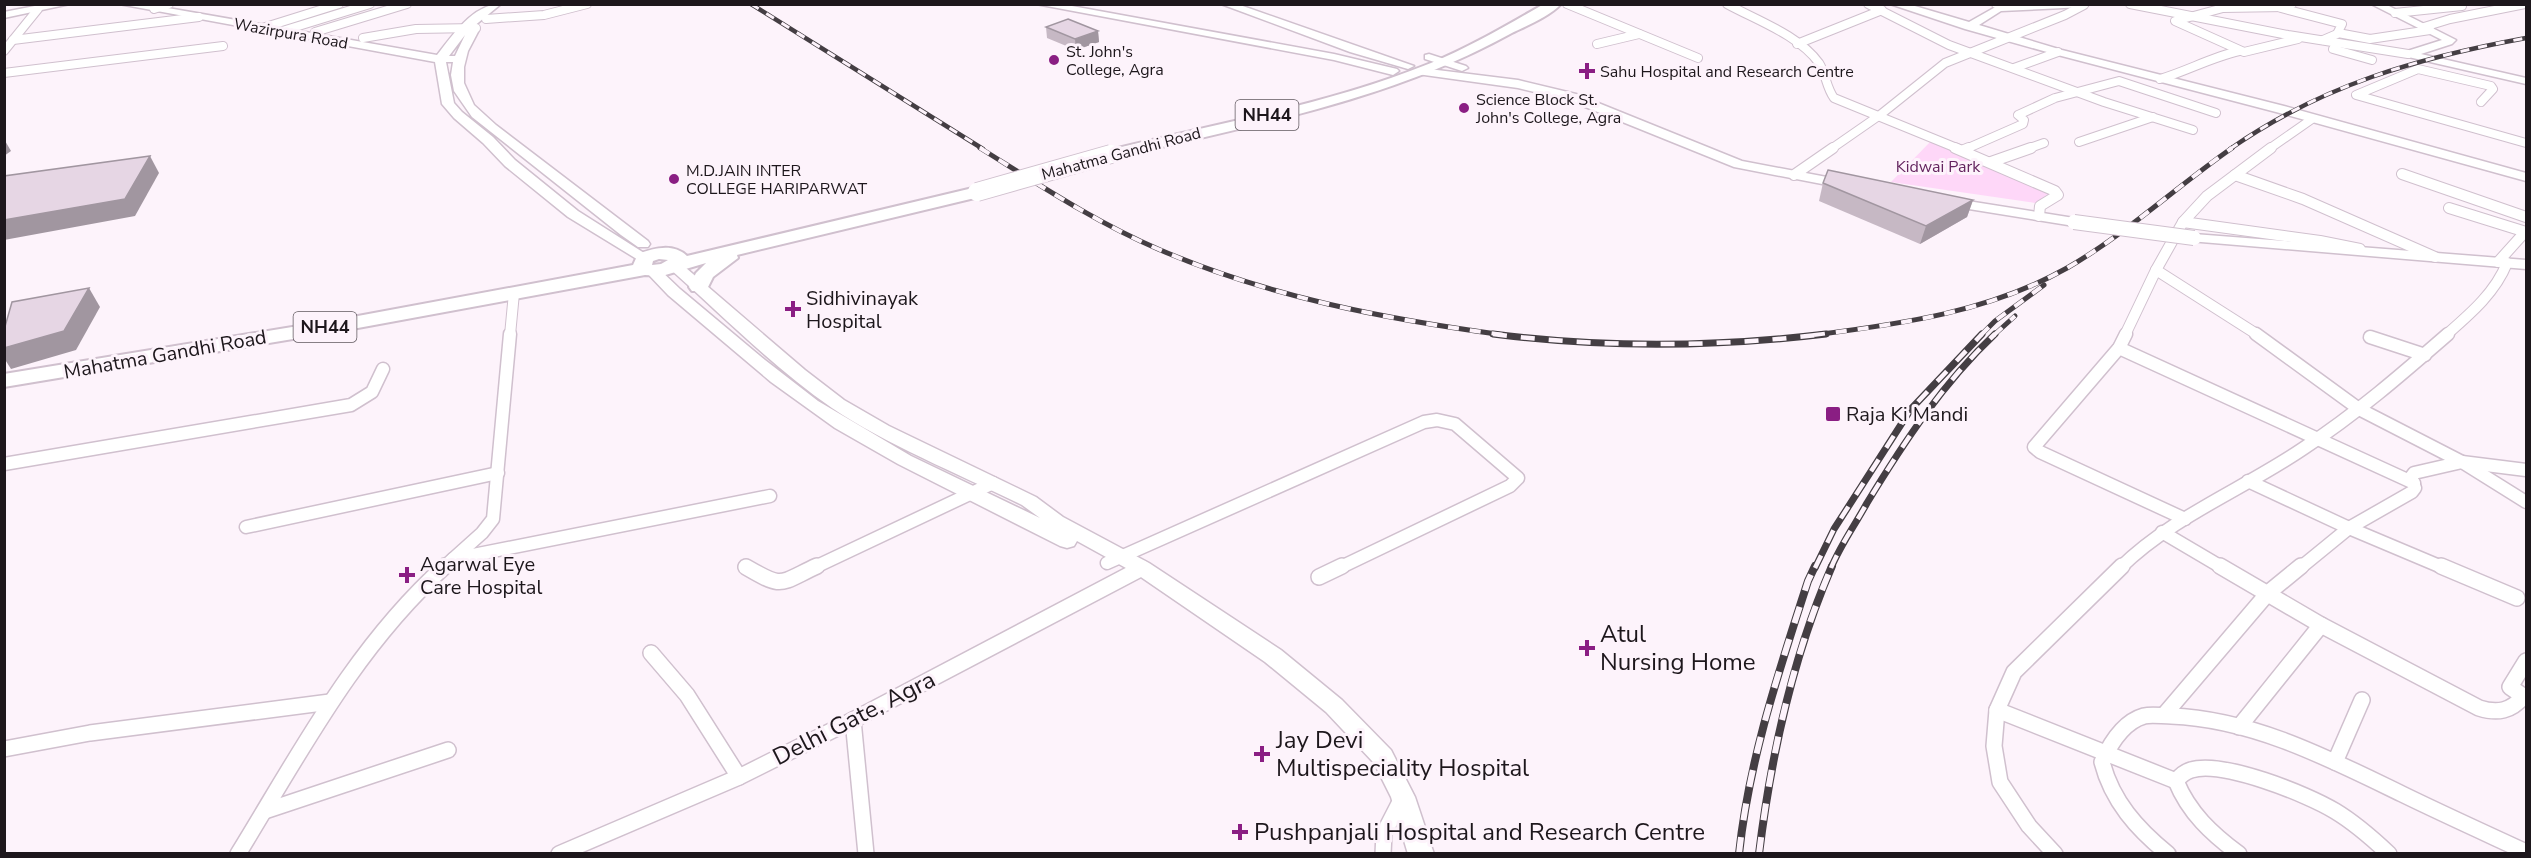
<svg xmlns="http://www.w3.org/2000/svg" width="2531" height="858" font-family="'Nunito Sans',sans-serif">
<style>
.green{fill:#fed7f8}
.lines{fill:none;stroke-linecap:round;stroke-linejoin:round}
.street-far3-casing{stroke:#d0c0ce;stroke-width:10}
.street-far2-casing{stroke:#d0c0ce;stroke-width:12}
.street-far1-casing{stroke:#d0c0ce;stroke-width:15}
.street-casing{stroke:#d0c0ce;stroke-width:18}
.secondary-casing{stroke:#d0c0ce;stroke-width:3}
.highway-casing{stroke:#d0c0ce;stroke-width:4}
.street-far3{stroke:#fff;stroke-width:8}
.street-far2{stroke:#fff;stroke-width:10}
.street-far1{stroke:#fff;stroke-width:12}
.street{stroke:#fff;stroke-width:15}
.secondary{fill:#fff;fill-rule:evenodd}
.highway{fill:#fff;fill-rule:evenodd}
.rail-far3-casing{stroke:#443e43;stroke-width:4.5}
.rail-far2-casing{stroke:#443e43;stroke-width:5}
.rail-far1-casing{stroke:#443e43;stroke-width:7}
.rail-casing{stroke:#443e43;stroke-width:8}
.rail-far3{stroke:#fdf3fb;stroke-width:3;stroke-dasharray:9;stroke-linecap:butt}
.rail-far2{stroke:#fdf3fb;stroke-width:4;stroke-dasharray:11;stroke-linecap:butt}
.rail-far1{stroke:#fdf3fb;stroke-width:4.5;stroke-dasharray:14;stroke-linecap:butt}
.rail{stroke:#fdf3fb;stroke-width:6;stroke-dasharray:17;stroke-linecap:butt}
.secondary-bridge-casing{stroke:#d0c0ce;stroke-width:16;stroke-linecap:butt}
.highway-bridge-casing{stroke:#d0c0ce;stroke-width:20;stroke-linecap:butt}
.secondary-bridge{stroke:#fff;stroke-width:14}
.highway-bridge{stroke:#fff;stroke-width:18}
.wall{fill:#c6b8c4}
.shaded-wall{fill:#a196a0}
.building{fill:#e6d6e4;stroke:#a196a0;stroke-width:1.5}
.poi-dot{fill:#8a1e83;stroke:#fdf3fb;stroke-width:2}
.labels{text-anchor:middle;stroke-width:6;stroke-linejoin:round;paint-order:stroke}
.far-street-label{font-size:16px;fill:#1d171c;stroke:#fdf3fb}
.far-poi-label{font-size:16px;fill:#1d171c;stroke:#fdf3fb;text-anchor:start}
.far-park-label{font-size:16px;fill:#64255f;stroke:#fdf3fb}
.shield{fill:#fdf3fb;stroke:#60595f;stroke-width:1.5}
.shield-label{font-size:18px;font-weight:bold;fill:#1d171c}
.poi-label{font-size:20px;fill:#1d171c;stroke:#fdf3fb;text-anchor:start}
.street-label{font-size:20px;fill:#1d171c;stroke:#fdf3fb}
.near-poi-label{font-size:24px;fill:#1d171c;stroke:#fdf3fb;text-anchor:start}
.near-street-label{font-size:24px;fill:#1d171c;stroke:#fdf3fb}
</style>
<rect width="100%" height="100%" fill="#fdf3fb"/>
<!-- green -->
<path class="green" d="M1932 140 2051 192 2035 203 1891 182Z"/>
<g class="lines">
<!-- street-far3 casing -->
<g class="street-far3-casing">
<g id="street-far3">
<path d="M1567 4 1698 58"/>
<path d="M1727 4C1756 20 1799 35 1819 63 1826 74 1826 87 1834 98L1959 149"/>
<path d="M1868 4 1949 45 2104 102 2193 130"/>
<path d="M1996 4 1999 5"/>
<path d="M2130 4 2288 35 2408 54"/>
<path d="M2292 4 2285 7 2223 8 2175 21 2244 52 2298 39"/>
<path d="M2281 8 2342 24 2337 34 2323 40"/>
<path d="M154 9 169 4"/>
<path d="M2395 13 2462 6"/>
<path d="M486 19 544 15 587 4"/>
<path d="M2424 27 2450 19 2525 4"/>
<path d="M259 29 339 4"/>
<path d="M279 32 370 4"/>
<path d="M315 32 407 4"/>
<path d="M2338 33 2370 39 2430 30"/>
<path d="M363 38 416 29 476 28"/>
<path d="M13 40 199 17"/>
<path d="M1597 44 1639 34"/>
<path d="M1797 44 1882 10"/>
<path d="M2333 49 2372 60"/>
<path d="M4 51 38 9"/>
<path d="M2014 68 2058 52"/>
<path d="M4 73 223 46"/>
<path d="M2160 79C2187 71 2212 57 2239 51"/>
<path d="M2481 102 2493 89 2491 86 2418 69 2356 95 2526 143"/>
<path d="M2079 142 2153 117"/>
<path d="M1831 149 1880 115 1945 63 2065 15 2084 5"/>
<path d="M1966 149 2023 124 2024 120 2018 115 2055 98 2119 81 2216 113"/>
<path d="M2027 149 2044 143"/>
<path d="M2269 149 2312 119"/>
</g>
</g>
<!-- street-far2 casing -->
<g class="street-far2-casing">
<g id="street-far2">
<path d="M1955 148 2055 191 2058 195 2040 206 2039 216"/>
<path d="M1964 150 1969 148"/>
<path d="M1991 162 2031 148"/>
<path d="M2402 174 2526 217"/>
<path d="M1794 175 1833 148"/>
<path d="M2235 175 2303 199 2435 257"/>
<path d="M2449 208 2526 232"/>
<path d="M2183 222 2207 196 2271 148"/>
<path d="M2498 262 2525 232"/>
<path d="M2156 270 2258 335"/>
<path d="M510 335 514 293"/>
<path d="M2125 335 2156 270 2183 222 2320 241 2360 249"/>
<path d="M2446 335C2470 314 2495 293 2507 263"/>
</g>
</g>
<!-- street-far1 casing -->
<g class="street-far1-casing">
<g id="street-far1">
<path d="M2126 334 2119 348 2034 447 2040 452 2185 519"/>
<path d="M2256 334 2359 409 2462 462 2526 502"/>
<path d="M2370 337 2425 355"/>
<path d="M2119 348 2414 483"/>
<path d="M4 464 351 405 372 392 383 369"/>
<path d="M2248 481 2349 528 2444 568"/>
<path d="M246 527 498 473"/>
<path d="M2162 532 2223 568"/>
<path d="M453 559 770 496"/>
<path d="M1107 563 1424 422 1437 420 1455 424 1518 478 1510 486 1339 568"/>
<path d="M443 568 482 533 493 519 510 334"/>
<path d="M813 568 993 483"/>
<path d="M2120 568C2173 516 2244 489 2304 448 2356 414 2402 374 2448 334"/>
<path d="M2300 568 2349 528 2412 492 2415 488 2411 477 2414 473 2462 462 2526 470"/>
</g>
</g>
<!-- street casing -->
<g class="street-casing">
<g id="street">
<path d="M2220 566 2321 625 2479 708C2498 714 2511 711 2524 696"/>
<path d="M2441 566 2517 598"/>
<path d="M746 567C784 589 778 584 817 566"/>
<path d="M1319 577 1342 566"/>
<path d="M651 653 687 695 739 777"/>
<path d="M2526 661 2510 687 2526 698"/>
<path d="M1997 710 2176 781"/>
<path d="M2164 715 2268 593 2301 566"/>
<path d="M853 720 866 854"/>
<path d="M2239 727 2321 625"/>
<path d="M4 749 90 733 330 702"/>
<path d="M2335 762 2362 700"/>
<path d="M265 811 448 750"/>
<path d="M238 854C300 753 355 647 445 566"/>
<path d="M559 854 739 777 853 720 1142 568"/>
<path d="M1383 854 1384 833 1402 798"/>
<path d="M2055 854 2029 826 2000 782 1994 746 1997 710 2014 672 2122 566"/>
<path d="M2168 854C2137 829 2112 801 2102 762 2110 744 2123 722 2144 716 2152 714 2162 716 2171 716 2253 719 2330 759 2402 794 2443 814 2485 833 2526 852"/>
<path d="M2239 854C2212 834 2189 813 2176 781 2180 776 2184 772 2191 770 2222 760 2307 794 2335 811 2355 823 2372 838 2389 854"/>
</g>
</g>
<!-- secondary casing -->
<g class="secondary-casing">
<g id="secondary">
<path d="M45 4H70L4 18V12Z"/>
<path d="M119 4H145L437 55C453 35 473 4 501 4L473 27 479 30 468 51 464 67V83L474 105 496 125 648 241 650 244 648 247H638L621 235 472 117 454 91 451 75 453 62H446L454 103 462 112 493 137 515 160 578 211 652 258 650 261H640L568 217 505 166 483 143 454 118 442 104 435 62ZM465 35 455 56H449Z"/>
<path d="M1036 4H1061L1334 54 1397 69 1399 71 1393 75 1334 60Z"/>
<path d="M1221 4H1237L1414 66 1408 69 1350 52Z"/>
<path d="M1890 4H1908L1969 22 1999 5 2090 4 2085 7 2001 11 1979 25 2062 50 2284 106 2526 173V181L2276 112 2054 54 1965 29Z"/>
<path d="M2371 4H2385L2456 40 2452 44 2421 54 2526 78V84L2404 56V52L2442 40Z"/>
<path d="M1429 54 1466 66 1468 68 1462 71 1425 59V55Z"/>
<path d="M1421 68 1518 80 1576 94 1742 161 1848 181 1855 185 1848 189 1734 167 1568 100 1518 88 1417 74V70Z"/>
<path d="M1949 198 2074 218 2081 222 2074 226 1944 205 1942 202Z"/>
<path d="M2194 234 2526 260V269L2189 241 2187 238 2189 235Z"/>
<path d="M674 260 679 262 805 370 844 400 889 426 1036 497 1063 517 1149 563 1281 650 1342 700 1391 750 1415 797 1434 854H1408L1391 797 1374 763 1326 712 1265 662 1135 573 1077 541 1074 546 1067 548 1060 546 898 464 835 428 771 382 668 295 648 274 645 271 648 268H658L680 289 765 360 818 401 911 456 1040 518 1022 505C961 475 887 445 832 408 774 368 721 314 669 268L666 265 669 262Z"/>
</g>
</g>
<!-- highway casing -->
<g class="highway-casing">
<g id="highway">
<path d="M1544 4H1561C1549 17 1526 26 1510 34 1387 102 1246 126 1111 159L1103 154 1105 151C1214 124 1327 105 1431 63 1470 47 1507 25 1544 4Z"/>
<path d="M977 187 983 188 986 192 983 196 737 255 738 258 713 277 706 291H692L689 287 696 273 706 263 662 276 645 275 347 330 4 387V374L347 318 633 265 638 254C655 248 673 243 687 256ZM659 259 668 260 661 264 652 265 653 261Z"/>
</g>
</g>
<!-- street-far3 -->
<use href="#street-far3" class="street-far3"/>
<!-- street-far2 -->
<use href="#street-far2" class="street-far2"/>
<!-- street-far1 -->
<use href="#street-far1" class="street-far1"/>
<!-- street -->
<use href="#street" class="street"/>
<!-- secondary -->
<use href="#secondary" class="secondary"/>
<!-- highway -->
<use href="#highway" class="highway"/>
<!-- rail-far3 casing -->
<g class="rail-far3-casing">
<g id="rail-far3">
<path d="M751 4 983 149"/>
<path d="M2230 149C2322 85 2417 58 2526 38"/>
</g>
</g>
<!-- rail-far2 casing -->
<g class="rail-far2-casing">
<g id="rail-far2">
<path d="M980 148C1038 184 1095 222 1158 249 1269 297 1385 319 1504 335"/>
<path d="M1814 335C1901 324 1989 312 2067 268 2126 234 2176 187 2232 148"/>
<path d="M1981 335 1995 321 2044 285"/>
<path d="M1994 335 2015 316"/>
</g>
</g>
<!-- rail-far1 casing -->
<g class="rail-far1-casing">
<g id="rail-far1">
<path d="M1493 334C1603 348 1717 347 1826 334"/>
<path d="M1815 568 1834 529 1911 409 1982 334"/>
<path d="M1831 568C1841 544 1855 525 1867 503 1904 442 1943 383 1995 334"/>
</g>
</g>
<!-- rail casing -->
<g class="rail-casing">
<g id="rail">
<path d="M1739 854C1749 759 1779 671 1808 581L1815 566"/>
<path d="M1759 854C1771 755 1792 658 1832 566"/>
</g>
</g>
<!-- rail-far3 -->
<use href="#rail-far3" class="rail-far3"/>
<!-- rail-far2 -->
<use href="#rail-far2" class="rail-far2"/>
<!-- rail-far1 -->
<use href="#rail-far1" class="rail-far1"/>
<!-- rail -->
<use href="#rail" class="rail"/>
<!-- secondary-bridge casing -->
<g class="secondary-bridge-casing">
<path id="secondary-bridge" d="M2074 222 2194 238"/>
</g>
<!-- highway-bridge casing -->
<g class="highway-bridge-casing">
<path id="highway-bridge" d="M977 192 1111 154"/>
</g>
<!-- secondary-bridge -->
<use href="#secondary-bridge" class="secondary-bridge"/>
<!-- highway-bridge -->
<use href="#highway-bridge" class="highway-bridge"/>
</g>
<!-- wall -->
<g class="wall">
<path d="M1046 27 1098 31 1099 42 1076 50 1047 38Z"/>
<path d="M1823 183 1973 200 1967 217 1920 244 1819 201Z"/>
</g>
<!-- shaded-wall -->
<g class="shaded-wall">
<path d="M1098 31 1099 42 1076 50 1075 39Z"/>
<path d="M4 139 11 151 4 156Z"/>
<path d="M150 156 159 173 135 216 4 240V220Z"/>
<path d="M1973 200 1967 217 1920 244 1926 226Z"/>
<path d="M89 288 100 307 76 350 11 369 4 358V348Z"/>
</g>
<!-- building -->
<g class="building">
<path d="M1068 19 1098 31 1075 39 1046 27Z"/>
<path d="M150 156 125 199 4 220V176Z"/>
<path d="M1828 170 1973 200 1926 226 1823 183Z"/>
<path d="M89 288 64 331 4 348V330L12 302Z"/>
</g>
<!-- markers -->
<g class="poi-dot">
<circle cx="1054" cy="60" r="6"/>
<path d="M1584 62h6v6h6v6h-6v6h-6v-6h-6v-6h6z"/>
<circle cx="1464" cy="108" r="6"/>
<circle cx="674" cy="179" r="6"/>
<path d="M790 300h6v6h6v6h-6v6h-6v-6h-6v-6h6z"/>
<rect x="1825" y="406" width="16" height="16" rx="3"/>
<path d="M404 566h6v6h6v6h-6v6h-6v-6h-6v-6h6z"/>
<path d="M1584 639h6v6h6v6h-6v6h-6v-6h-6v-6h6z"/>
<path d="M1259 745h6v6h6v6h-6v6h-6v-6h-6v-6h6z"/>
<path d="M1237 823h6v6h6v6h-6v6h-6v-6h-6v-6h6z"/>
</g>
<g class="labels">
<!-- far-street labels -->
<g class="far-street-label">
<text transform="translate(291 33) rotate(10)" y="6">Wazirpura Road</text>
<text transform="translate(1121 153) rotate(-15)" y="6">Mahatma Gandhi Road</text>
</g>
<!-- far-poi labels -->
<g class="far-poi-label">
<text x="1066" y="57">St. John's<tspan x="1066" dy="18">College, Agra</tspan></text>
<text x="1600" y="77">Sahu Hospital and Research Centre</text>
<text x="1476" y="105">Science Block St.<tspan x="1476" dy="18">John's College, Agra</tspan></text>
<text x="686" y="176">M.D.JAIN INTER<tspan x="686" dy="18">COLLEGE HARIPARWAT</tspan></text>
</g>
<!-- far-park labels -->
<g class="far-park-label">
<text x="1938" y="172">Kidwai Park</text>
</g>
<!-- shield labels -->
<g class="shield">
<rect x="1235.5" y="100" width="63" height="30" rx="4.5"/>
<rect x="293.5" y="312" width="63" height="30" rx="4.5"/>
</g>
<g class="shield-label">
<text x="1267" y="121">NH44</text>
<text x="325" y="333">NH44</text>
</g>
<!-- poi labels -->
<g class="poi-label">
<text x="806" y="305">Sidhivinayak<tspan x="806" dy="23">Hospital</tspan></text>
<text x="1846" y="421">Raja Ki Mandi</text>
<text x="420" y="571">Agarwal Eye<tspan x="420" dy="23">Care Hospital</tspan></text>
</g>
<!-- street labels -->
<g class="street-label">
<text transform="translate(165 354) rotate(-10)" y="7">Mahatma Gandhi Road</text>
</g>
<!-- near-poi labels -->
<g class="near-poi-label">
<text x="1600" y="642">Atul<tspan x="1600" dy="28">Nursing Home</tspan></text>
<text x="1276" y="748">Jay Devi<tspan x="1276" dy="28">Multispeciality Hospital</tspan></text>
<text x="1254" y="840">Pushpanjali Hospital and Research Centre</text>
</g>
<!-- near-street labels -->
<g class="near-street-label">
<text transform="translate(854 718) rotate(-27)" y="8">Delhi Gate, Agra</text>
</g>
</g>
<!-- border -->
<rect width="2531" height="858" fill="none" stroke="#1d171c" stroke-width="12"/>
</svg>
